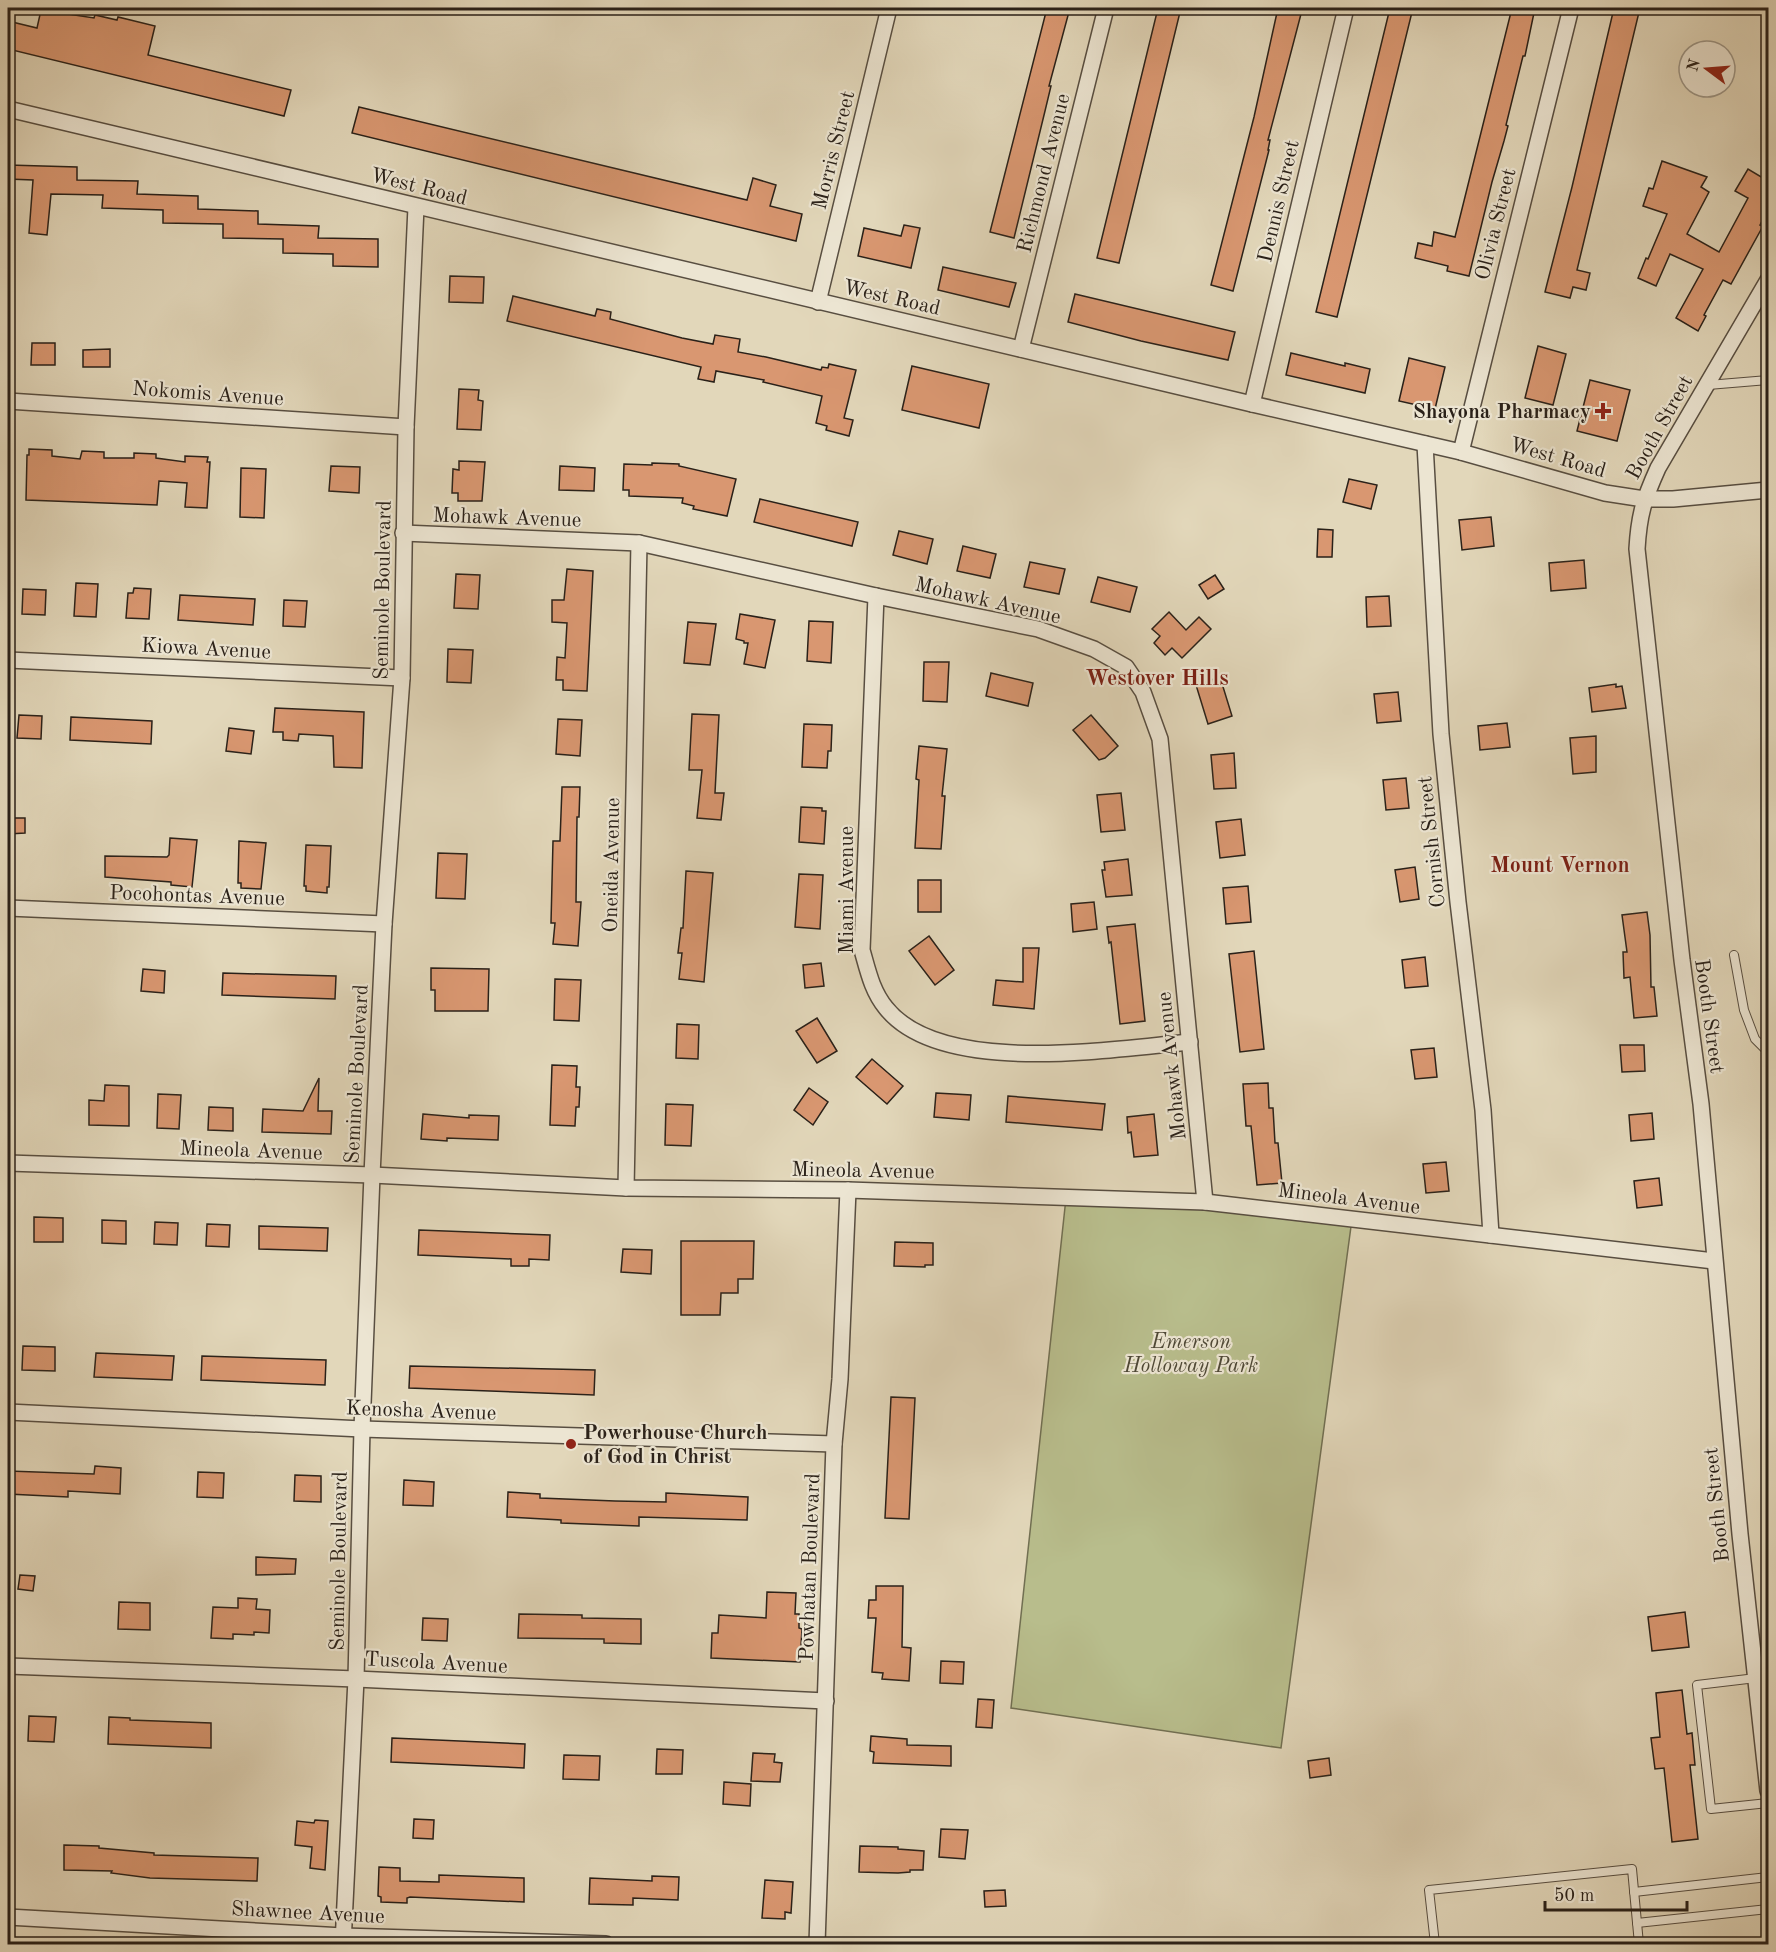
<svg xmlns="http://www.w3.org/2000/svg" width="1776" height="1952" font-family="'Old Standard TT',serif">
<style>
.green{fill:#b8bd8c;stroke:#716f52;stroke-width:1.5}
.building{fill:#d99771;stroke:#2a2119;stroke-width:1.5}
.lines{fill:none;stroke-linecap:round;stroke-linejoin:round}
.lane-casing{stroke:#584e41;stroke-width:10}
.street-casing{stroke:#584e41;stroke-width:18}
.lane{stroke:#ece5d2;stroke-width:8}
.street{stroke:#ece5d2;stroke-width:15}
.poi-dot{fill:#8f2418;stroke:#ece5d2;stroke-width:2}
.labels{text-anchor:middle;stroke-width:4.5;stroke-linejoin:round;paint-order:stroke}
.street-label{font-size:21px;fill:#2a2119;stroke:#ece5d2}
.poi-label{font-size:21px;font-weight:bold;fill:#2a2119;stroke:#ece5d2;text-anchor:end}
.park-label{font-size:21px;font-style:italic;fill:#4e4836;stroke:#ece5d2}
.neighbourhood-label{font-size:22px;font-weight:bold;fill:#7a1f14;stroke:#ece5d2}
</style>
<rect width="100%" height="100%" fill="#e2d7ba"/>
<filter id="stains"><feTurbulence type="fractalNoise" baseFrequency=".00333" numOctaves="4"/><feColorMatrix values="0 0 0 0 .2 0 0 0 0 .09 0 0 0 0 .02 0 0 0 .5 -.17"/></filter>
<radialGradient id="worn" r=".72"><stop offset=".6" stop-color="#630" stop-opacity="0"/><stop offset="1" stop-color="#630" stop-opacity=".3"/></radialGradient>
<!-- green -->
<path class="green" d="M1066 1198 1352 1219 1281 1748 1011 1708Z"/>
<!-- building -->
<g class="building">
<path d="M1047 8H1070L1049 86H1051L1045 111 1014 238 990 232Z"/>
<path d="M1158 8H1181L1119 263 1097 258Z"/>
<path d="M1278 8 1301 14 1268 140H1270L1268 150H1269L1233 291 1211 285 1254 117Z"/>
<path d="M1390 8H1413L1337 317 1316 312Z"/>
<path d="M1512 8H1535L1525 56H1523L1506 125 1508 126 1504 141 1492 182 1469 276 1447 271 1448 266 1415 258 1418 243 1432 246 1434 232 1455 237Z"/>
<path d="M1614 8H1640L1577 270 1590 273 1586 290 1573 287 1570 298 1545 292 1547 284 1572 187Z"/>
<path d="M41 10 94 18 95 15 117 20 118 17 155 26 148 55 291 90 284 116 8 49V21L37 28Z"/>
<path d="M359 107 747 200 753 178 776 185 770 206 802 214 796 241 352 133Z"/>
<path d="M1662 161 1707 177 1701 187 1709 192 1687 234 1719 252 1748 198 1735 191 1748 169 1768 181V209L1760 225 1763 226 1731 284 1723 280 1704 315 1706 316 1698 331 1676 318 1703 269 1670 254 1656 286 1638 278 1646 258 1648 259 1667 214 1643 206 1649 188 1653 189Z"/>
<path d="M8 165 77 167V180L138 181 137 194 198 196V209L258 211V224L319 226 318 238 378 239V267L333 266V254L283 253V239L223 238V224L163 223V210L102 208 103 195 51 194 47 235 29 233 33 180 8 179Z"/>
<path d="M904 225 920 228 911 268 858 256 864 228 901 236Z"/>
<path d="M943 267 1016 283 1009 307 938 290Z"/>
<path d="M450 276 484 277 483 303 449 302Z"/>
<path d="M1075 294 1235 332 1228 360 1141 341 1068 322Z"/>
<path d="M513 296 595 316 597 309 611 312 610 319 682 338 713 344 715 335 740 339 738 352 766 357 821 370 822 367 828 368 829 364 856 370 844 418 853 420 849 436 826 430 827 426 816 423 822 396 763 382 764 380 716 371 714 382 698 379 701 367 507 321Z"/>
<path d="M32 343H55V365H31Z"/>
<path d="M1538 346 1566 354 1553 405 1525 398Z"/>
<path d="M110 349V367H83V350Z"/>
<path d="M1291 353 1345 366V363L1370 369 1365 393 1286 375Z"/>
<path d="M1409 358 1445 367 1435 409 1399 401Z"/>
<path d="M912 366 989 384 979 428 902 410Z"/>
<path d="M1590 380 1630 390 1617 441 1577 431Z"/>
<path d="M459 389 479 390 478 400 483 401 481 430 457 429Z"/>
<path d="M29 449 52 450V456L80 459 82 451 104 452V458H134V453L156 454V458L185 462V456L208 457 207 462H210L207 508 185 507 187 483 159 481 157 505 26 500 27 455H29Z"/>
<path d="M459 461 485 462 482 501H458V493H452L453 469 459 470Z"/>
<path d="M652 463 679 464V466L736 479 727 516 693 509 694 506 682 503 683 498 629 496V490H623L624 464 652 465Z"/>
<path d="M331 466 360 467 359 493 329 491Z"/>
<path d="M560 466 595 468 594 491 559 490Z"/>
<path d="M241 468 266 469 264 518 240 517Z"/>
<path d="M1349 479 1377 485 1371 509 1343 502Z"/>
<path d="M760 499 858 522 852 546 754 522Z"/>
<path d="M1491 517 1494 546 1462 550 1459 520Z"/>
<path d="M1318 529 1333 530 1332 557H1317Z"/>
<path d="M899 531 933 539 927 564 893 555Z"/>
<path d="M963 546 996 554 990 578 957 571Z"/>
<path d="M1584 560 1586 588 1551 591 1549 563Z"/>
<path d="M1030 562 1065 569 1059 594 1024 587Z"/>
<path d="M567 569 593 571 587 691 563 690V680H556L557 657 565 658 567 623 552 622V600H564Z"/>
<path d="M456 574 480 575 478 609 454 608Z"/>
<path d="M1215 575 1224 589 1208 599 1199 585Z"/>
<path d="M1098 577 1137 587 1130 612 1091 602Z"/>
<path d="M76 583 98 584 96 617 74 616Z"/>
<path d="M134 588 151 589 149 619 126 618 128 593H133Z"/>
<path d="M23 589 46 590 45 615 22 614Z"/>
<path d="M180 595 255 599 253 625 178 620Z"/>
<path d="M1389 596 1391 626 1367 627 1366 597Z"/>
<path d="M284 600 307 601 305 627 283 626Z"/>
<path d="M1169 612 1186 630 1199 617 1211 629 1182 658 1172 648 1165 655 1154 643 1160 636 1152 629Z"/>
<path d="M740 614 775 620 765 668 744 664 748 643H744V641L736 639Z"/>
<path d="M809 621 833 622 831 663 807 661Z"/>
<path d="M688 622 716 624 710 665 684 663Z"/>
<path d="M448 649 473 650 471 683 447 682Z"/>
<path d="M924 662H949L947 702 923 701Z"/>
<path d="M991 673 1033 683 1028 706 986 696Z"/>
<path d="M1220 677 1232 716 1208 724 1196 685Z"/>
<path d="M1616 684V687L1622 686 1626 708 1592 712 1589 688Z"/>
<path d="M1398 692 1401 721 1377 723 1374 694Z"/>
<path d="M275 708 364 712 362 768 334 767 333 736 299 734 298 741 283 740V732H273Z"/>
<path d="M692 714 719 715 715 793H724L721 820 697 818 702 770H689Z"/>
<path d="M19 715 42 716 41 739 17 738Z"/>
<path d="M1091 715 1118 746 1105 758 1099 760 1073 730Z"/>
<path d="M71 717 152 721 151 744 70 740Z"/>
<path d="M558 719 582 720 580 756 556 754Z"/>
<path d="M1507 723 1510 747 1480 750 1478 726Z"/>
<path d="M804 724 832 725 831 751H828L827 768 802 767Z"/>
<path d="M229 728 254 731 251 754 226 751Z"/>
<path d="M1596 736V772L1573 774 1570 738Z"/>
<path d="M919 746 947 749 942 796H945L941 849 915 848 919 780 916 779Z"/>
<path d="M1234 753 1236 788 1214 789 1211 755Z"/>
<path d="M1406 778 1409 808 1386 810 1383 780Z"/>
<path d="M562 787H580L579 817H577L576 902H581L578 946 553 944 555 923H551L553 841H560Z"/>
<path d="M1121 793 1125 830 1101 832 1097 795Z"/>
<path d="M801 807 822 808V811H826L824 844 799 842Z"/>
<path d="M8 818H25V833L8 834Z"/>
<path d="M1241 819 1245 855 1220 858 1216 822Z"/>
<path d="M170 838 197 840 192 887 171 885V882L105 877V856L167 857 169 855Z"/>
<path d="M239 841 266 843 261 889 241 888V883H238Z"/>
<path d="M306 845 331 846 329 887H327V893L306 891V886H304Z"/>
<path d="M438 853 467 854 465 899 436 898Z"/>
<path d="M1128 859 1132 895 1106 897 1102 870H1105L1104 862Z"/>
<path d="M1415 867 1419 899 1400 902 1395 870Z"/>
<path d="M686 871 713 873 704 982 679 979 682 953H678L681 928H683Z"/>
<path d="M799 874 823 875 820 929 795 927Z"/>
<rect x="918" y="880" width="23" height="32"/>
<path d="M1248 886 1251 922 1226 924 1223 888Z"/>
<path d="M1094 902 1097 929 1073 932 1071 904Z"/>
<path d="M1647 912 1650 935 1651 987H1654L1657 1016 1634 1018 1630 977 1624 978 1623 952H1627L1622 915Z"/>
<path d="M1135 924 1145 1021 1120 1024 1111 942 1109 943 1107 927Z"/>
<path d="M929 936 954 970 935 985 909 951Z"/>
<path d="M1023 948H1039L1034 1009 993 1005 996 980 1023 982Z"/>
<path d="M1254 951 1264 1049 1240 1052 1229 954Z"/>
<path d="M1425 957 1428 986 1405 988 1402 960Z"/>
<path d="M821 963 824 986 805 988 803 965Z"/>
<path d="M431 968 489 969 488 1011H435V990H431Z"/>
<path d="M143 969 165 971 164 993 141 991Z"/>
<path d="M223 973 336 976 335 999 222 995Z"/>
<path d="M555 979 581 980 579 1021 554 1020Z"/>
<path d="M817 1018 837 1051 817 1063 796 1031Z"/>
<path d="M677 1024 699 1025 698 1059 676 1058Z"/>
<path d="M1620 1045H1644L1645 1071 1622 1072Z"/>
<path d="M1434 1048 1437 1077 1415 1079 1411 1050Z"/>
<path d="M872 1059 903 1086 887 1104 856 1077Z"/>
<path d="M552 1065 577 1066 576 1087H580L579 1107H576L575 1126 550 1125Z"/>
<path d="M319 1078 318 1111H332L331 1134 262 1132 263 1109 303 1111Z"/>
<path d="M1268 1083 1269 1108H1273L1275 1143H1278L1282 1183 1257 1185 1251 1126H1246L1243 1084Z"/>
<path d="M105 1085 129 1086V1126L89 1125V1100L104 1101Z"/>
<path d="M809 1088 828 1102 813 1125 794 1110Z"/>
<path d="M936 1093 971 1095 969 1120 934 1117Z"/>
<path d="M158 1094 181 1095 179 1129 157 1128Z"/>
<path d="M1008 1096 1105 1104 1102 1130 1006 1122Z"/>
<path d="M666 1104 693 1105 691 1146 665 1145Z"/>
<path d="M209 1107 233 1108V1131L208 1130Z"/>
<path d="M1652 1113 1654 1139 1631 1141 1629 1115Z"/>
<path d="M423 1114 469 1118V1115L499 1116 498 1140 447 1138V1141L421 1139Z"/>
<path d="M1154 1114 1158 1155 1134 1157 1131 1132 1128 1133 1127 1117Z"/>
<path d="M1446 1162 1449 1191 1426 1193 1423 1164Z"/>
<path d="M1659 1178 1662 1205 1637 1208 1634 1181Z"/>
<path d="M34 1217 63 1218V1242H34Z"/>
<path d="M102 1220 126 1221V1244L102 1243Z"/>
<path d="M155 1222 178 1223 177 1245 154 1244Z"/>
<path d="M207 1224 230 1225 229 1247 206 1246Z"/>
<path d="M259 1226 328 1228 327 1251 259 1249Z"/>
<path d="M419 1230 550 1235 549 1260 529 1259V1266H511V1259L418 1255Z"/>
<path d="M681 1241H754L753 1279H738V1293H721L720 1315H681Z"/>
<path d="M895 1242 933 1243V1265H925V1267L894 1266Z"/>
<path d="M623 1249 652 1250 651 1274 621 1272Z"/>
<path d="M23 1346 55 1347V1371L22 1370Z"/>
<path d="M96 1353 174 1356 172 1380 94 1377Z"/>
<path d="M202 1356 326 1360 325 1385 201 1380Z"/>
<path d="M410 1366 595 1370 594 1395 409 1388Z"/>
<path d="M891 1397 915 1398 909 1519 885 1518Z"/>
<path d="M95 1466 121 1468 120 1494 68 1491V1497L8 1494V1471L94 1474Z"/>
<path d="M198 1472 224 1473 223 1498 197 1497Z"/>
<path d="M295 1475 321 1476V1502L294 1501Z"/>
<path d="M404 1480 434 1482 433 1506 403 1505Z"/>
<path d="M508 1492 540 1494V1498L615 1501 666 1502V1493L748 1497 747 1520 639 1517V1526L561 1523V1520L507 1517Z"/>
<path d="M256 1557 296 1559 295 1574 256 1575Z"/>
<path d="M20 1575 35 1576 33 1591 18 1589Z"/>
<path d="M876 1586H903L902 1647 911 1648 909 1681 882 1679 883 1673 872 1672 876 1618H868L869 1600H876Z"/>
<path d="M767 1592 796 1593 795 1614H799V1628L802 1629 800 1662 711 1658 712 1633H718L719 1615 766 1618Z"/>
<path d="M238 1598 257 1599 256 1609 270 1610 269 1633 254 1632V1635L233 1634V1639L211 1638 213 1607 238 1608Z"/>
<path d="M119 1602 150 1603V1630L118 1629Z"/>
<path d="M1685 1612 1689 1647 1652 1651 1648 1617Z"/>
<path d="M519 1614 582 1615V1618L641 1619V1644L604 1643V1639L518 1638Z"/>
<path d="M423 1618 448 1619 447 1641 422 1640Z"/>
<path d="M941 1661 964 1662 963 1684 940 1683Z"/>
<path d="M1682 1690 1687 1734 1692 1733 1695 1765H1690L1698 1839 1672 1842 1664 1768 1655 1769 1651 1738 1660 1737 1656 1693Z"/>
<path d="M978 1699 994 1700 992 1728 976 1727Z"/>
<path d="M29 1716 56 1717 54 1742 28 1741Z"/>
<path d="M109 1717 130 1718V1720L211 1723V1748L108 1744Z"/>
<path d="M871 1736 907 1739V1745L951 1746V1766L873 1763 874 1752 870 1751Z"/>
<path d="M392 1738 525 1744 524 1768 391 1762Z"/>
<path d="M657 1749 683 1750 682 1774H656Z"/>
<path d="M753 1753 775 1754 774 1762 782 1763 780 1782 751 1781Z"/>
<path d="M564 1755 600 1756 599 1780 563 1779Z"/>
<path d="M1329 1758 1331 1775 1310 1778 1308 1761Z"/>
<path d="M724 1782 751 1784 750 1806 723 1804Z"/>
<path d="M414 1819 434 1820 433 1839 413 1838Z"/>
<path d="M315 1820 328 1821 325 1870 310 1868 312 1847 295 1845 297 1821 314 1823Z"/>
<path d="M941 1829 968 1830 965 1859 939 1857Z"/>
<path d="M64 1845 99 1846V1848L154 1853V1855L258 1858 257 1881 150 1878 111 1873 112 1871 64 1870Z"/>
<path d="M860 1846 898 1847V1849L924 1851 923 1870H910V1872L898 1873 859 1872Z"/>
<path d="M379 1867 400 1868V1881L439 1882V1875L524 1878V1902L410 1897 407 1898V1903L381 1902V1897L378 1896Z"/>
<path d="M652 1876 679 1877 678 1900 633 1898V1905L589 1904 590 1878 652 1881Z"/>
<path d="M765 1880 793 1882 791 1913 785 1912V1919L762 1918Z"/>
<path d="M1005 1890 1006 1906 985 1907 984 1891Z"/>
</g>
<g class="lines">
<!-- lane casing -->
<g class="lane-casing">
<g id="lane">
<path d="M1708 385 1768 380"/>
<path d="M1734 955 1744 1010 1755 1039 1768 1052"/>
<path d="M1756 1678 1697 1685 1711 1809 1768 1803"/>
<path d="M1634 1892 1768 1877"/>
<path d="M1637 1923 1768 1909"/>
<path d="M1435 1944 1429 1890 1632 1869 1639 1944"/>
</g>
</g>
<!-- street casing -->
<g class="street-casing">
<g id="street">
<path d="M8 109 1252 404 1461 452 1605 493 1644 499H1673L1768 490"/>
<path d="M1768 280 1658 468C1644 499 1639 514 1637 549L1682 960 1701 1104 1740 1534 1768 1791"/>
<path d="M818 302 889 8"/>
<path d="M1021 349 1106 8"/>
<path d="M8 401 406 427"/>
<path d="M1252 404 1346 8"/>
<path d="M1425 444 1441 734 1458 902 1483 1110 1491 1235"/>
<path d="M1461 452 1571 8"/>
<path d="M403 533 639 543 876 596 1038 629 1094 649 1126 667 1143 692 1160 739 1205 1202"/>
<path d="M876 596 862 950C868 971 872 991 886 1008 941 1077 1112 1049 1190 1042"/>
<path d="M8 660 402 678"/>
<path d="M8 908 384 924"/>
<path d="M8 1163 372 1175 626 1188 848 1190 1205 1202 1714 1261"/>
<path d="M626 1188 639 543"/>
<path d="M8 1412 362 1429 834 1444"/>
<path d="M8 1666 356 1679 826 1701"/>
<path d="M8 1917 343 1936 606 1944"/>
<path d="M343 1944 356 1679 362 1429 372 1175 384 924 402 678 406 427 416 207"/>
<path d="M817 1944 834 1444 840 1379 848 1190"/>
</g>
</g>
<!-- lane -->
<use href="#lane" class="lane"/>
<!-- street -->
<use href="#street" class="street"/>
</g>
<!-- markers -->
<g class="poi-dot">
<path d="M1600 402h6v6h6v6h-6v6h-6v-6h-6v-6h6z"/>
<circle cx="571" cy="1444" r="6"/>
</g>
<g class="labels">
<!-- street labels -->
<g class="street-label">
<text transform="translate(833 150) rotate(-76)" y="7">Morris Street</text>
<text transform="translate(1043 173) rotate(-76)" y="7">Richmond Avenue</text>
<text transform="translate(419 186) rotate(14)" y="7">West Road</text>
<text transform="translate(1278 201) rotate(-77)" y="7">Dennis Street</text>
<text transform="translate(1495 224) rotate(-76)" y="7">Olivia Street</text>
<text transform="translate(892 297) rotate(13)" y="7">West Road</text>
<text transform="translate(208 393) rotate(4)" y="7">Nokomis Avenue</text>
<text transform="translate(1659 427) rotate(-61)" y="7">Booth Street</text>
<text transform="translate(1558 457) rotate(16)" y="7">West Road</text>
<text transform="translate(507 517) rotate(2)" y="7">Mohawk Avenue</text>
<text transform="translate(382 590) rotate(-89)" y="7">Seminole Boulevard</text>
<text transform="translate(988 600) rotate(13)" y="7">Mohawk Avenue</text>
<text transform="translate(206 648) rotate(3)" y="7">Kiowa Avenue</text>
<text transform="translate(1431 842) rotate(-96)" y="7">Cornish Street</text>
<text transform="translate(611 865) rotate(-89)" y="7">Oneida Avenue</text>
<text transform="translate(846 890) rotate(-90)" y="7">Miami Avenue</text>
<text transform="translate(197 895) rotate(2)" y="7">Pocohontas Avenue</text>
<text transform="translate(1710 1016) rotate(82)" y="7">Booth Street</text>
<text transform="translate(1171 1066) rotate(-96)" y="7">Mohawk Avenue</text>
<text transform="translate(356 1074) rotate(-87)" y="7">Seminole Boulevard</text>
<text transform="translate(251 1150) rotate(2)" y="7">Mineola Avenue</text>
<text transform="translate(863 1170) rotate(1)" y="7">Mineola Avenue</text>
<text transform="translate(1349 1198) rotate(7)" y="7">Mineola Avenue</text>
<text transform="translate(421 1410) rotate(2)" y="7">Kenosha Avenue</text>
<text transform="translate(1716 1505) rotate(-96)" y="7">Booth Street</text>
<text transform="translate(338 1561) rotate(-89)" y="7">Seminole Boulevard</text>
<text transform="translate(809 1567) rotate(-88)" y="7">Powhatan Boulevard</text>
<text transform="translate(436 1662) rotate(3)" y="7">Tuscola Avenue</text>
<text transform="translate(308 1912) rotate(3)" y="7">Shawnee Avenue</text>
</g>
<!-- poi labels -->
<g class="poi-label">
<text x="1591" y="418">Shayona Pharmacy</text>
<text x="583" y="1439" text-anchor="start">Powerhouse Church<tspan x="583" dy="24">of God in Christ</tspan></text>
</g>
<!-- park labels -->
<g class="park-label">
<text x="1191" y="1348">Emerson<tspan x="1191" dy="24">Holloway Park</tspan></text>
</g>
<!-- neighbourhood labels -->
<g class="neighbourhood-label">
<text x="1157" y="685">Westover Hills</text>
<text x="1560" y="872">Mount Vernon</text>
</g>
</g>
<!-- margin -->
<rect width="1776" height="1952" fill="none" stroke="#e2d7ba" stroke-width="30"/>
<rect x="9" y="9" width="1758" height="1934" fill="none" stroke="#2a2119" stroke-width="3"/>
<rect x="15" y="15" width="1746" height="1922" fill="none" stroke="#2a2119" stroke-width="1.5"/>
<!-- north arrow -->
<g transform="translate(1707 69) rotate(286)"><circle r="28" fill="#ece5d2" stroke="#9e9788" stroke-width="1.5"/>
<path d="M0-4.5L10 22L0 15L-10 22Z" fill="#8f2418"/>
<text y="-9" font-size="16" font-weight="bold" text-anchor="middle" fill="#2a2119">N</text>
</g>
<!-- scale -->
<path d="M1545 1901v9h142v-9" fill="none" stroke="#2a2119" stroke-width="3"/>
<text x="1554" y="1901" font-size="18" fill="#2a2119" stroke="#ece5d2" stroke-width="4.5" paint-order="stroke">50 m</text>
<rect width="100%" height="100%" filter="url(#stains)"/>
<rect width="100%" height="100%" fill="url(#worn)"/>
</svg>
